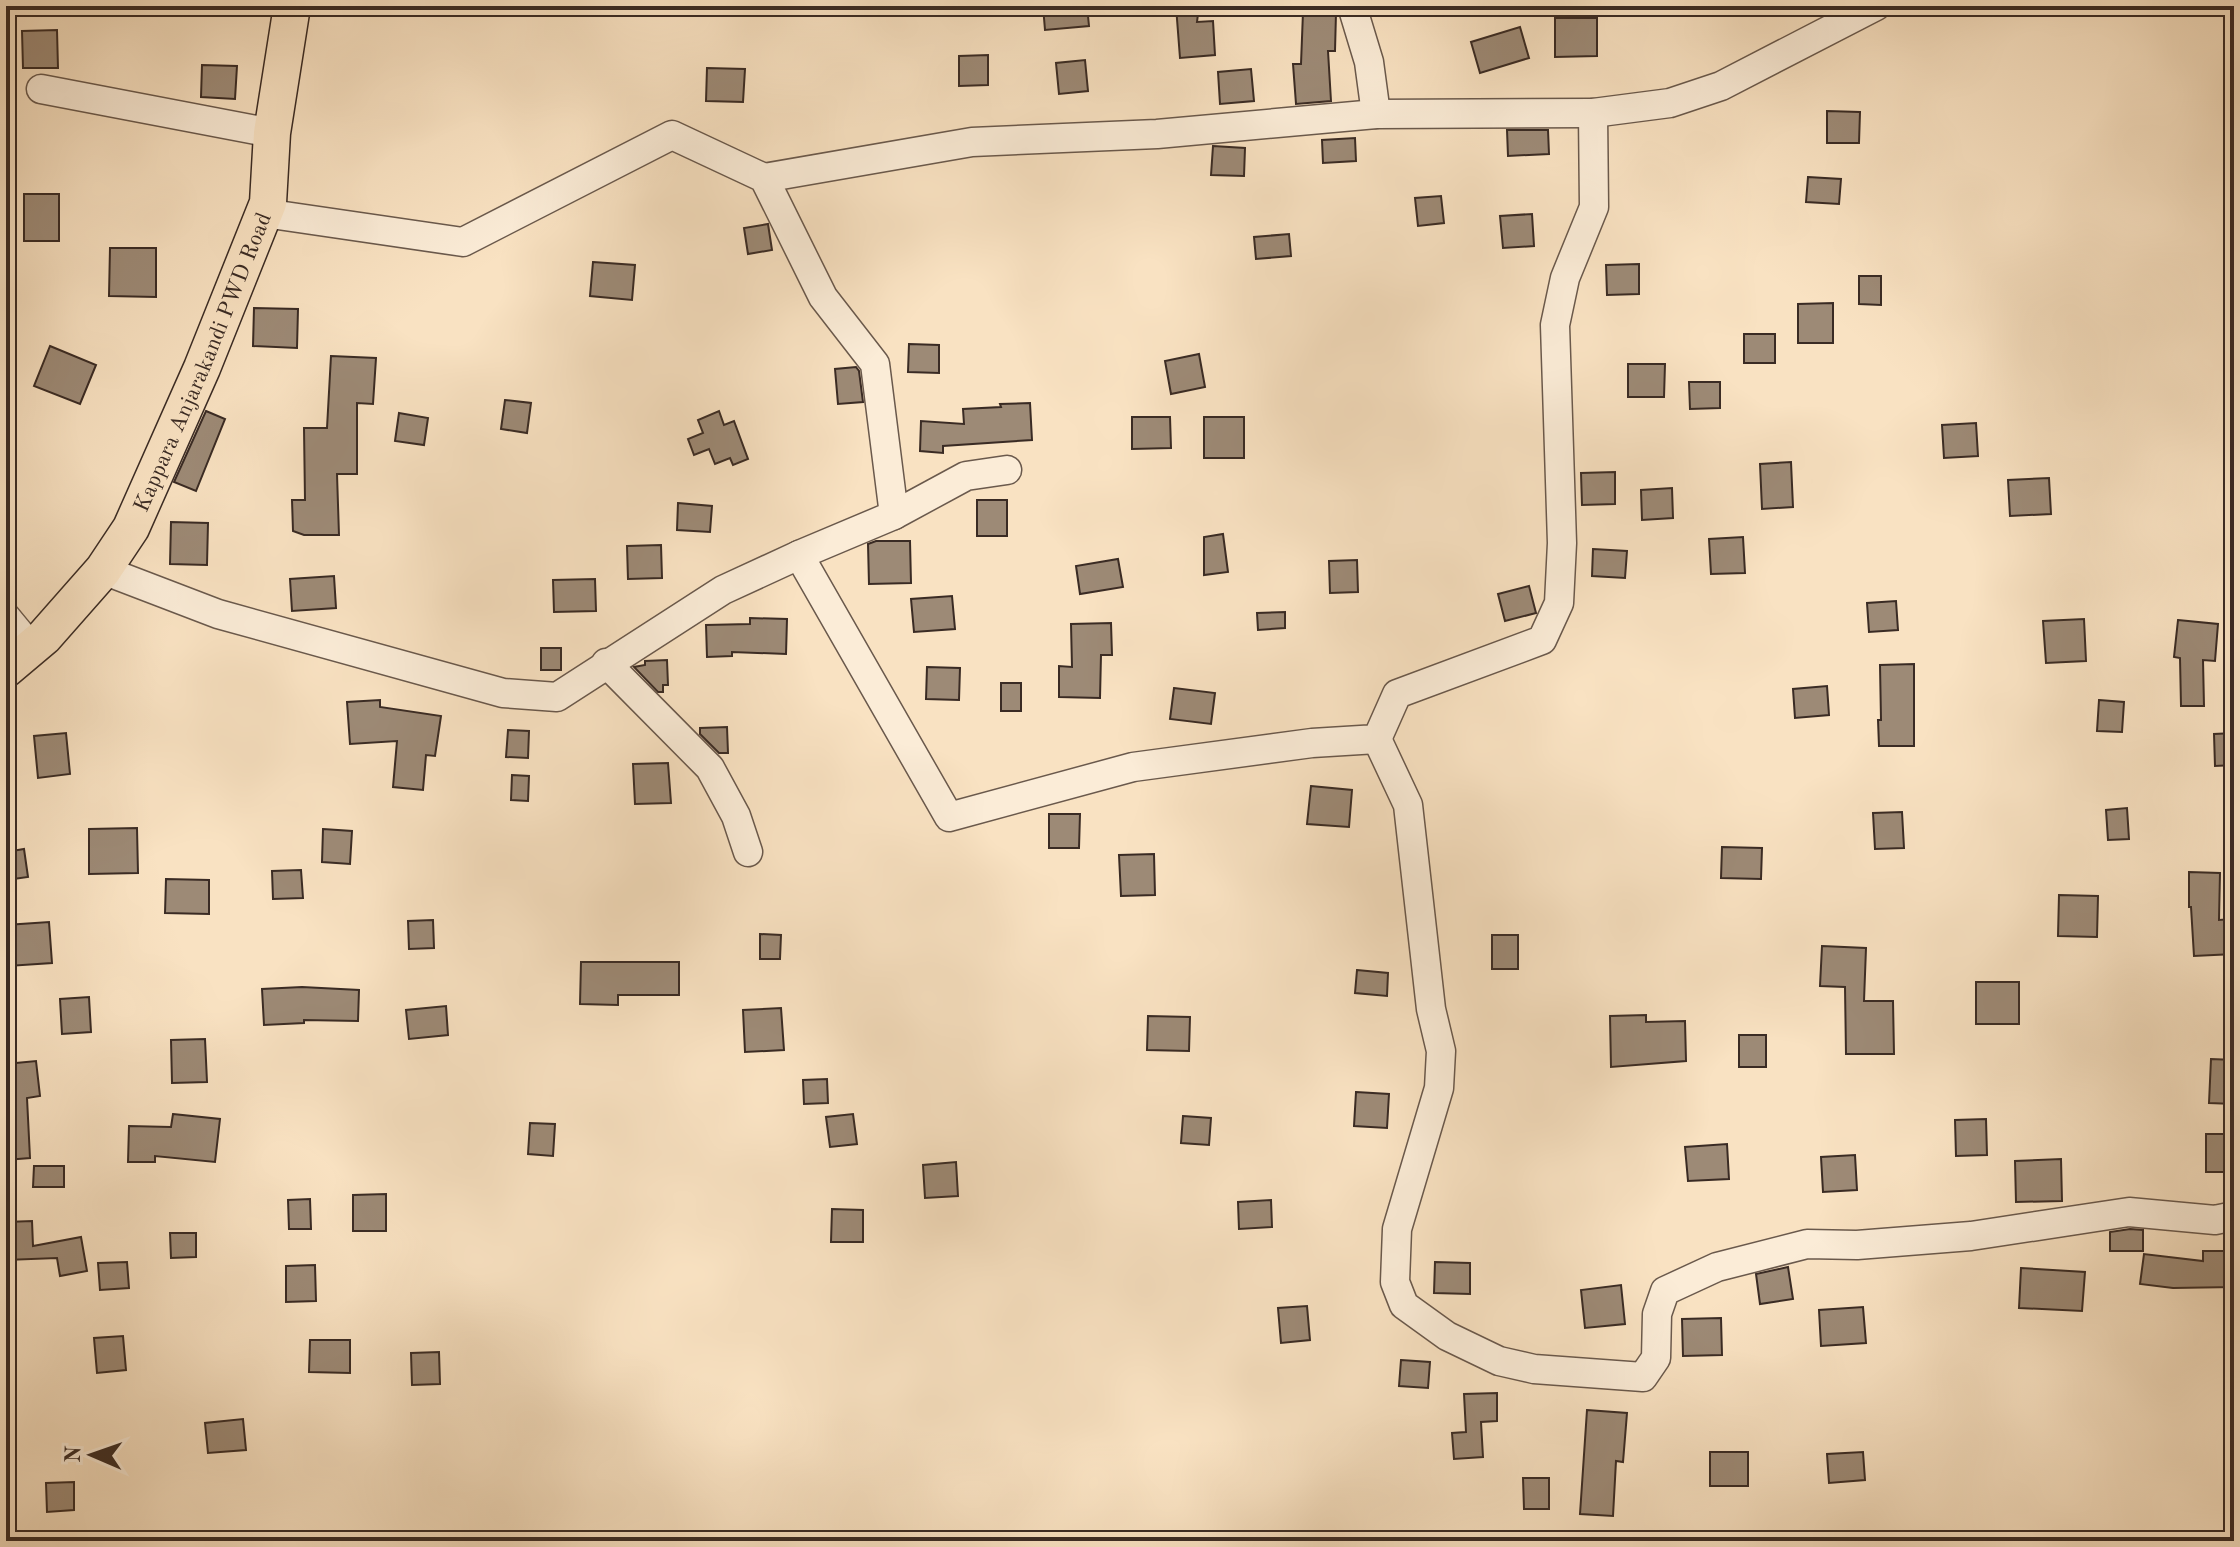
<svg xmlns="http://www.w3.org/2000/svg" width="2240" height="1547" font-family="'Old Standard TT',serif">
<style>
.building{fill:#9d8a76;stroke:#3a2b24;stroke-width:2}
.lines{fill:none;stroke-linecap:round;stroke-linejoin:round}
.minor-casing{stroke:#6a594c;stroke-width:31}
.major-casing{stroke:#3a2b24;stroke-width:39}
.minor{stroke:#fbecd7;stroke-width:28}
.major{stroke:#f9e2c2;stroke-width:36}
.labels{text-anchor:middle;stroke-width:6;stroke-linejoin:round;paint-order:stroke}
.street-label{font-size:22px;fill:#3a2b24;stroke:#fbecd7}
</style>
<rect width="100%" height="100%" fill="#f9e2c2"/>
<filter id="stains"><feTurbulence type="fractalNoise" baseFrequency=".0025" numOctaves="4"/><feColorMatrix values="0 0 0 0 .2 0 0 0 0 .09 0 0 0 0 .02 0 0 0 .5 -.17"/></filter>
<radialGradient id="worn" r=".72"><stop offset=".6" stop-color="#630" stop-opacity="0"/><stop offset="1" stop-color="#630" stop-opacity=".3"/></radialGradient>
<!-- building -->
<g class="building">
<path d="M1043 6H1087L1089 26 1045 30Z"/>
<path d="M1176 6H1199L1197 22 1213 21 1215 55 1180 58Z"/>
<path d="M1303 12 1336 13 1335 51H1328L1331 101 1296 104 1293 64H1301Z"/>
<path d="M1555 18H1597V56L1555 57Z"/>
<path d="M1520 27 1529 58 1480 73 1471 42Z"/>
<path d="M57 30 58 68H23L22 31Z"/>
<path d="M988 55V85L959 86V56Z"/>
<path d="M1085 60 1088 91 1059 94 1056 63Z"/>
<path d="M202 65 237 66 235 99 201 97Z"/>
<path d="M707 68 745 69 743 102 706 101Z"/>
<path d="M1251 69 1254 101 1220 104 1218 72Z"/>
<path d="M1827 111 1860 112 1859 143H1827Z"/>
<path d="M1507 130H1548L1549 154 1508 156Z"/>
<path d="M1355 138 1356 161 1323 163 1322 140Z"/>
<path d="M1213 146 1245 148 1244 176 1211 175Z"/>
<path d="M1808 177 1841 179 1839 204 1806 202Z"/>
<rect x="24" y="194" width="35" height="47"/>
<path d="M1441 196 1444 223 1418 226 1415 198Z"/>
<path d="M1532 214 1534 246 1503 248 1500 216Z"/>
<path d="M768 224 772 250 748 254 744 228Z"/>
<path d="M1289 234 1291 256 1256 259 1254 237Z"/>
<path d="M110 248H156V297L109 296Z"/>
<path d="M593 262 635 265 632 300 590 296Z"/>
<path d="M1639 264V294L1607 295 1606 265Z"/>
<path d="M1859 276H1881V305L1859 304Z"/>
<path d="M1833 303V343H1798V304Z"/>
<path d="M254 308 298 309 297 348 253 346Z"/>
<rect x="1744" y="334" width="31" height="29"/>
<path d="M909 344 939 345V373L908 372Z"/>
<path d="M50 346 96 365 80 404 34 386Z"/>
<path d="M1199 354 1205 387 1171 394 1165 361Z"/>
<path d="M331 356 376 358 373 404 357 403V474H337L339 535H304L293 531 292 500H305L304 428H327Z"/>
<path d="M1628 364H1665L1664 397H1628Z"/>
<path d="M856 367 859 371 863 402 838 404 835 369Z"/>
<path d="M1689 382H1720V408L1690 409Z"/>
<path d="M505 400 531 403 527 433 501 429Z"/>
<path d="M1030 403 1032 440 943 446V453L920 451 921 421 964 424 963 409 1001 407 1000 404Z"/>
<path d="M206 411 225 419 196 491 174 482Z"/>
<path d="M719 411 724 425 734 421 748 459 733 465 730 458 715 464 709 449 694 455 688 439 703 433 698 420Z"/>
<path d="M399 413 428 418 424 445 395 441Z"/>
<path d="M1132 417H1170L1171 448 1132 449Z"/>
<rect x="1204" y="417" width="40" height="41"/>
<path d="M1976 423 1978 456 1944 458 1942 425Z"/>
<path d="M1791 462 1793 507 1762 509 1760 464Z"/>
<path d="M1615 472V504L1582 505 1581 473Z"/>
<path d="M2049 478 2051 514 2010 516 2008 480Z"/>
<path d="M1672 488 1673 518 1642 520 1641 490Z"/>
<rect x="977" y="500" width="30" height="36"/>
<path d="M678 503 712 506 710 532 677 530Z"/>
<path d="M171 522 208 523 207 565 170 564Z"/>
<path d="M1223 534 1228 572 1204 575V537Z"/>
<path d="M1743 537 1745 573 1711 574 1709 539Z"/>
<path d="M876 541H910L911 583 869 584 868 544Z"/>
<path d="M661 545 662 578 628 579 627 546Z"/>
<path d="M1593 549 1627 551 1625 578 1592 576Z"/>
<path d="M1118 559 1123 587 1080 594 1076 566Z"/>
<path d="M1357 560 1358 592 1330 593 1329 561Z"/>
<path d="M334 576 336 608 292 611 290 579Z"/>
<path d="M595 579 596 611 554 612 553 580Z"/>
<path d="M1529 586 1536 613 1505 621 1498 594Z"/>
<path d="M952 596 955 629 914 632 911 599Z"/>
<path d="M1896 601 1898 630 1869 632 1867 603Z"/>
<path d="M1285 612V628L1258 630 1257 613Z"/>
<path d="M750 618 787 619 786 654 732 652V656L707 657 706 625 750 624Z"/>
<path d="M2084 619 2086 661 2046 663 2043 621Z"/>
<path d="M2178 620 2218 624 2215 661 2203 660 2204 706H2181L2180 658 2174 657Z"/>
<path d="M1111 623 1112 655H1101L1100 698 1059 697V666L1072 667 1071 624Z"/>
<rect x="541" y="648" width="20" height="22"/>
<path d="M667 660 668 685H663V692H658L634 667 645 665V661Z"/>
<path d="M1914 664V746H1879L1878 720H1881L1880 665Z"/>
<path d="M927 667 960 668 959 700 926 699Z"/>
<rect x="1001" y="683" width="20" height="28"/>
<path d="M1827 686 1829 715 1795 718 1793 689Z"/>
<path d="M1174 688 1215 693 1211 724 1170 719Z"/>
<path d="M380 700V707L441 716 435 756 426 755 423 790 393 787 397 741 350 744 347 702Z"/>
<path d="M2099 700 2124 702 2122 732 2097 731Z"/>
<path d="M727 727 728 753H719L700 734V728Z"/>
<path d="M508 730 529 731 528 758 506 757Z"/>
<path d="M66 733 70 774 38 778 34 736Z"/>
<path d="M2234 733V765L2215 766 2214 734Z"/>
<path d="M668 763 671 803 635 804 633 764Z"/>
<path d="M512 775 529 776 528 801 511 800Z"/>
<path d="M1311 786 1352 790 1349 827 1307 824Z"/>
<path d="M2127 808 2129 839 2108 840 2106 810Z"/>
<path d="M1902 812 1904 848 1875 849 1873 813Z"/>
<path d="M1049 814H1080L1079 848H1049Z"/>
<path d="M137 828 138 873 89 874V829Z"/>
<path d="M323 829 352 831 350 864 322 862Z"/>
<path d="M1722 847 1762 848 1761 879 1721 878Z"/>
<path d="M24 849 28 877 6 880V852Z"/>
<path d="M1154 854 1155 895 1121 896 1119 855Z"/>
<path d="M301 870 303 898 273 899 272 871Z"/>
<path d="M2189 872 2220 873 2219 920 2232 919 2234 954 2194 956 2191 907H2189Z"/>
<path d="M166 879 209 880V914L165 913Z"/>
<path d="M2059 895 2098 896 2097 937 2058 936Z"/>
<path d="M433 920 434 948 409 949 408 921Z"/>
<path d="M49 922 52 963 8 966 6 925Z"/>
<path d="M760 934 781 935 780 959H760Z"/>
<rect x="1492" y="935" width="26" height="34"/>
<path d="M1822 946 1866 948 1864 1001H1893L1894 1054H1846L1845 987 1820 986Z"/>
<path d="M581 962H679V995H618V1005L580 1004Z"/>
<path d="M1357 970 1388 973 1387 996 1355 993Z"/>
<rect x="1976" y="982" width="43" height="42"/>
<path d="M302 987 359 990 358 1021 304 1020V1023L264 1025 262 989Z"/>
<path d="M89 997 91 1032 62 1034 60 999Z"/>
<path d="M446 1006 448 1035 409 1039 406 1010Z"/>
<path d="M781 1008 784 1050 745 1052 743 1010Z"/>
<path d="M1646 1015V1022L1685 1021 1686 1061 1611 1067 1610 1016Z"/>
<path d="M1148 1016 1190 1017 1189 1051 1147 1050Z"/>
<rect x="1739" y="1035" width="27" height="32"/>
<path d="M205 1039 207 1082 172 1083 171 1040Z"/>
<path d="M2211 1059 2234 1060V1104L2209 1103Z"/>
<path d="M36 1061 40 1096 27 1098 30 1158 6 1160V1129L9 1128 6 1064Z"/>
<path d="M827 1079 828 1103 804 1104 803 1080Z"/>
<path d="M1356 1092 1389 1094 1387 1128 1354 1126Z"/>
<path d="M173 1114 220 1119 215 1162 155 1156V1162H128L129 1126 171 1127Z"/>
<path d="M853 1114 857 1144 830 1147 826 1117Z"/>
<path d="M1183 1116 1211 1118 1209 1145 1181 1143Z"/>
<path d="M1986 1119 1987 1155 1956 1156 1955 1120Z"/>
<path d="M530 1123 555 1124 553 1156 528 1154Z"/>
<rect x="2206" y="1134" width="28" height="38"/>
<path d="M1727 1144 1729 1179 1688 1181 1685 1147Z"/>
<path d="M1855 1155 1857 1190 1823 1192 1821 1157Z"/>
<path d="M2061 1159 2062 1201 2016 1202 2015 1161Z"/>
<path d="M956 1162 958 1196 925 1198 923 1165Z"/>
<path d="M34 1166H64V1187H33Z"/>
<path d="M386 1194V1231H353V1195Z"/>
<path d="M310 1199 311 1229H289L288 1200Z"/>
<path d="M1271 1200 1272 1227 1239 1229 1238 1202Z"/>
<path d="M832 1209 863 1210V1242H831Z"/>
<path d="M32 1221 33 1246 81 1237 87 1271 60 1276 57 1258 6 1260V1222Z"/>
<path d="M2130 1229 2143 1230V1251H2110V1232Z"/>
<path d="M170 1233H196V1257L171 1258Z"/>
<path d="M2203 1251H2234V1287L2173 1288 2140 1284 2144 1254 2203 1261Z"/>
<path d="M127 1262 129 1288 100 1290 98 1263Z"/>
<path d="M1435 1262 1470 1263V1294L1434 1293Z"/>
<path d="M315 1265 316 1301 286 1302V1266Z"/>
<path d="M1788 1267 1793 1299 1760 1304 1756 1274Z"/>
<path d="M2021 1268 2085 1272 2082 1311 2019 1308Z"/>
<path d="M1621 1285 1625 1324 1585 1328 1581 1290Z"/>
<path d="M1307 1306 1310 1340 1281 1343 1278 1308Z"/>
<path d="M1863 1307 1866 1343 1821 1346 1819 1310Z"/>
<path d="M1721 1318 1722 1355 1683 1356 1682 1319Z"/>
<path d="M123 1336 126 1370 97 1373 94 1338Z"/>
<path d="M310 1340H350V1373L309 1372Z"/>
<path d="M439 1352 440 1384 412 1385 411 1353Z"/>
<path d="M1401 1360 1430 1362 1428 1388 1399 1386Z"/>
<path d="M1497 1393V1421L1481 1422 1483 1457 1454 1459 1452 1433 1466 1432 1464 1394Z"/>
<path d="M1587 1410 1627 1413 1623 1462 1616 1461 1613 1516 1580 1514Z"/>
<path d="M243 1419 246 1450 208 1453 205 1423Z"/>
<rect x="1710" y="1452" width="38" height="34"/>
<path d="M1863 1452 1865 1480 1829 1483 1827 1454Z"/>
<path d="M1523 1478H1549V1509H1524Z"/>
<path d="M74 1482V1510L47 1512 46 1483Z"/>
</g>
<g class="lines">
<!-- minor casing -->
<g class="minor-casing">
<g id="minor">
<path d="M1352 6 1369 62 1376 114"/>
<path d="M41 89 272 133"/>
<path d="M764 178 972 142 1157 134 1376 114 1593 113"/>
<path d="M264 213 463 242 672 135 764 178 823 297 875 364 894 515 799 555 949 817 1133 767 1312 743 1377 739 1397 694 1542 640 1559 603 1562 543 1555 325 1565 278 1594 207 1593 113 1670 103 1721 86 1876 6"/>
<path d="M894 515 966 476 1007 470"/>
<path d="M103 570 218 614 503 693 557 697 723 590 799 555"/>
<path d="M6 617 25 640 35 645"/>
<path d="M606 663 710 768 736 816 748 852"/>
<path d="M1377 739 1408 805 1431 1009 1441 1051 1439 1088 1397 1229 1395 1282 1404 1305 1447 1336 1499 1361 1534 1369 1643 1377 1656 1358 1657 1314 1665 1291 1717 1267 1807 1244 1857 1245 1971 1236 2129 1212 2215 1220 2234 1216"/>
</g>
</g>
<!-- major casing -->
<g class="major-casing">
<g id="major">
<path id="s1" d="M6 669 44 637 103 570 131 528 202 368 268 203 272 133 292 6"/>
</g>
</g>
<!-- minor -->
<use href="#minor" class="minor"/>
<!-- major -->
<use href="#major" class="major"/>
</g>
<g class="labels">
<!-- street labels -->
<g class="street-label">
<text dy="8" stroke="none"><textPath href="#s1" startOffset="370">Kappara Anjarakandi PWD Road</textPath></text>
</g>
</g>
<!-- margin -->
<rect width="2240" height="1547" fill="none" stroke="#f9e2c2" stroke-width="32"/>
<rect x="8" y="8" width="2224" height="1531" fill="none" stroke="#3a2b24" stroke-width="4"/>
<rect x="16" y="16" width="2208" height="1515" fill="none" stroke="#3a2b24" stroke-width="2"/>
<!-- north arrow -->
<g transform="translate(92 1455) rotate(272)" stroke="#fbecd7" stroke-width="6" paint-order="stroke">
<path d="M0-6L14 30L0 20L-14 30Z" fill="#3a2b24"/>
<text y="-12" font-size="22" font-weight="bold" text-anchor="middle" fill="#3a2b24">N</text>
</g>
<rect width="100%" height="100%" filter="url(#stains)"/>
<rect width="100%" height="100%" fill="url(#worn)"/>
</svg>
